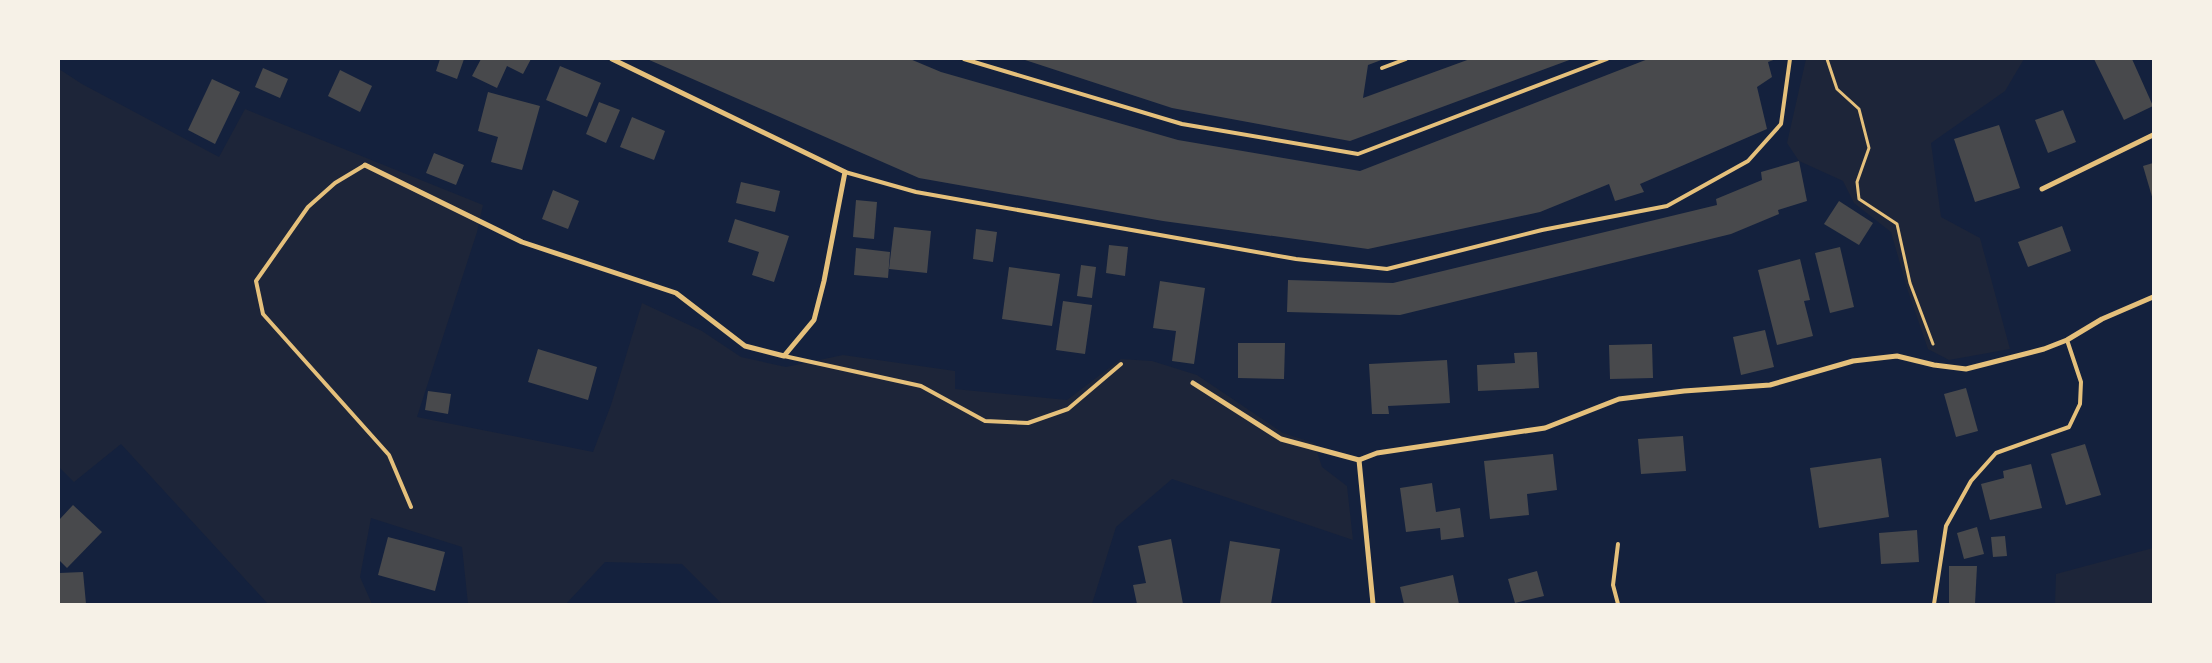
<svg xmlns="http://www.w3.org/2000/svg" width="2212" height="663" font-family="'Noto Sans',sans-serif">
<style>
.green{fill:#1d2539}
.building{fill:#48494c}
.lines{fill:none;stroke-linecap:round;stroke-linejoin:round}
.path{stroke:#e5c07b;stroke-width:3}
.service{stroke:#e5c07b;stroke-width:4}
.minor{stroke:#e5c07b;stroke-width:5}
</style>
<rect width="100%" height="100%" fill="#14213d"/>
<!-- green -->
<g class="green">
<path d="M1806 59H2024L2005 91 1931 143 1941 217 1980 238 2010 349 1949 360 1928 349 1907 288 1891 232 1854 203 1843 181 1799 161 1787 143Z"/>
<path d="M59 69 82 84 219 157 245 109 483 205 477 232 417 417 593 452 611 405 642 303 702 331 741 357 786 367 843 355 955 371V389L1067 400 1121 359 1152 361 1197 375 1283 433 1314 443 1322 467 1347 486 1353 540 1172 479 1116 527 1092 604H722L682 564 605 562 566 604H468L462 547 371 518 360 577 372 604H268L121 444 74 482 59 467Z"/>
<path d="M2153 548V604H2055L2056 574Z"/>
</g>
<!-- building -->
<g class="building">
<path d="M440 59H464L457 79 436 71Z"/>
<path d="M481 59H531L523 74 507 66 497 88 472 76Z"/>
<path d="M647 59H910L941 72 1178 140 1360 171 1648 59H1776L1768 62 1772 77 1757 87 1767 129 1640 184 1644 192 1615 201 1609 184 1540 212 1368 249 1163 221 919 178Z"/>
<path d="M1022 59H1384L1368 65 1363 98 1470 59H1572L1350 141 1172 108Z"/>
<path d="M2094 59H2132L2153 106 2124 120Z"/>
<path d="M560 66 601 83 587 117 546 100Z"/>
<path d="M263 68 288 79 280 98 255 87Z"/>
<path d="M340 70 372 86 360 112 328 96Z"/>
<path d="M212 79 240 92 215 144 188 130Z"/>
<path d="M488 92 540 106 522 170 491 162 498 137 478 131Z"/>
<path d="M599 102 620 110 606 143 586 134Z"/>
<path d="M2063 110 2076 142 2048 153 2035 120Z"/>
<path d="M632 117 665 131 654 160 620 147Z"/>
<path d="M1999 125 2020 188 1975 202 1954 139Z"/>
<path d="M434 153 464 165 456 185 426 173Z"/>
<path d="M1799 161 1807 201 1778 210 1779 214 1731 234 1400 315 1287 312 1288 280 1393 283 1717 205 1716 199 1762 180 1761 172Z"/>
<path d="M2153 163V200L2143 166Z"/>
<path d="M741 182 780 191 775 212 736 203Z"/>
<path d="M553 190 579 201 568 229 542 219Z"/>
<path d="M856 200 877 202 874 239 853 237Z"/>
<path d="M1839 201 1873 223 1859 245 1824 224Z"/>
<path d="M735 219 789 236 774 282 752 275 759 252 728 242Z"/>
<path d="M2062 226 2071 251 2028 267 2018 242Z"/>
<path d="M894 227 931 231 927 273 889 269Z"/>
<path d="M976 229 997 232 993 262 973 259Z"/>
<path d="M1109 245 1128 247 1125 276 1106 273Z"/>
<path d="M1840 247 1854 307 1830 313 1815 253Z"/>
<path d="M856 248 890 252 888 278 854 275Z"/>
<path d="M1800 259 1810 300 1804 301 1813 336 1777 345 1758 270Z"/>
<path d="M1081 265 1096 267 1092 298 1077 296Z"/>
<path d="M1009 267 1060 274 1052 326 1002 319Z"/>
<path d="M1160 281 1205 288 1194 364 1172 361 1176 331 1153 328Z"/>
<path d="M1063 301 1092 305 1085 354 1056 350Z"/>
<path d="M1765 330 1774 367 1741 375 1733 337Z"/>
<path d="M1238 343H1285L1284 379 1238 378Z"/>
<path d="M1652 344 1653 378 1610 379 1609 345Z"/>
<path d="M538 349 597 367 588 400 528 382Z"/>
<path d="M1537 352 1539 388 1478 391 1477 365 1515 363 1514 353Z"/>
<path d="M1447 360 1450 403 1388 406 1389 414H1372L1369 364Z"/>
<path d="M1966 388 1978 431 1956 437 1944 394Z"/>
<path d="M428 391 451 394 448 414 425 410Z"/>
<path d="M1683 436 1686 471 1641 474 1638 439Z"/>
<path d="M2085 444 2101 495 2066 505 2051 454Z"/>
<path d="M1553 454 1557 490 1527 494 1529 515 1490 519 1484 461Z"/>
<path d="M1881 458 1889 517 1819 528 1810 468Z"/>
<path d="M2031 464 2042 508 1990 520 1981 484 2004 478 2003 471Z"/>
<path d="M1432 483 1436 512 1460 508 1464 537 1441 540 1440 528 1406 532 1400 488Z"/>
<path d="M73 505 102 532 67 568 59 560V520Z"/>
<path d="M1977 527 1984 554 1964 559 1957 533Z"/>
<path d="M1917 530 1919 562 1881 564 1879 533Z"/>
<path d="M2005 536 2007 556 1993 557 1991 537Z"/>
<path d="M388 537 445 552 435 591 378 575Z"/>
<path d="M1171 539 1183 604H1137L1133 585 1146 583 1138 546Z"/>
<path d="M1230 541 1280 549 1271 604 1220 603Z"/>
<path d="M1949 566H1977L1975 604H1949Z"/>
<path d="M1537 571 1544 596 1515 603 1508 579Z"/>
<path d="M83 572 86 604H59V573Z"/>
<path d="M1453 575 1459 604H1404L1400 587Z"/>
</g>
<g class="lines">
<!-- path -->
<path class="path" d="M1827 59 1837 89 1859 109 1869 148 1857 182 1859 199 1897 224 1910 283 1933 344"/>
<!-- service -->
<g class="service">
<path d="M964 59 1182 124 1358 154 1607 59"/>
<path d="M1382 68 1406 59"/>
<path d="M365 165 335 183 308 207 256 281 263 314 389 455 411 507"/>
<path d="M845 172 916 192 1296 259 1387 269 1542 230 1667 206 1748 161 1781 124 1790 59"/>
<path d="M784 356 921 386 985 421 1028 423 1068 409 1121 364"/>
<path d="M1618 544 1613 585 1618 604"/>
<path d="M1934 604 1946 526 1971 481 1996 453 2069 427 2080 404 2081 382 2067 340"/>
</g>
<!-- minor -->
<g class="minor">
<path d="M365 165 522 242 676 293 745 346 784 356 814 320 824 281 845 172 612 59"/>
<path d="M2042 189 2153 135"/>
<path d="M1193 383 1281 439 1359 460 1377 453 1545 428 1619 399 1684 391 1770 385 1853 361 1897 356 1934 365 1966 369 2044 349 2067 340 2102 319 2153 297"/>
<path d="M1359 460 1373 604"/>
</g>
</g>
<!-- border -->
<rect width="2212" height="663" fill="none" stroke="#f6f1e7" stroke-width="120"/>
</svg>
